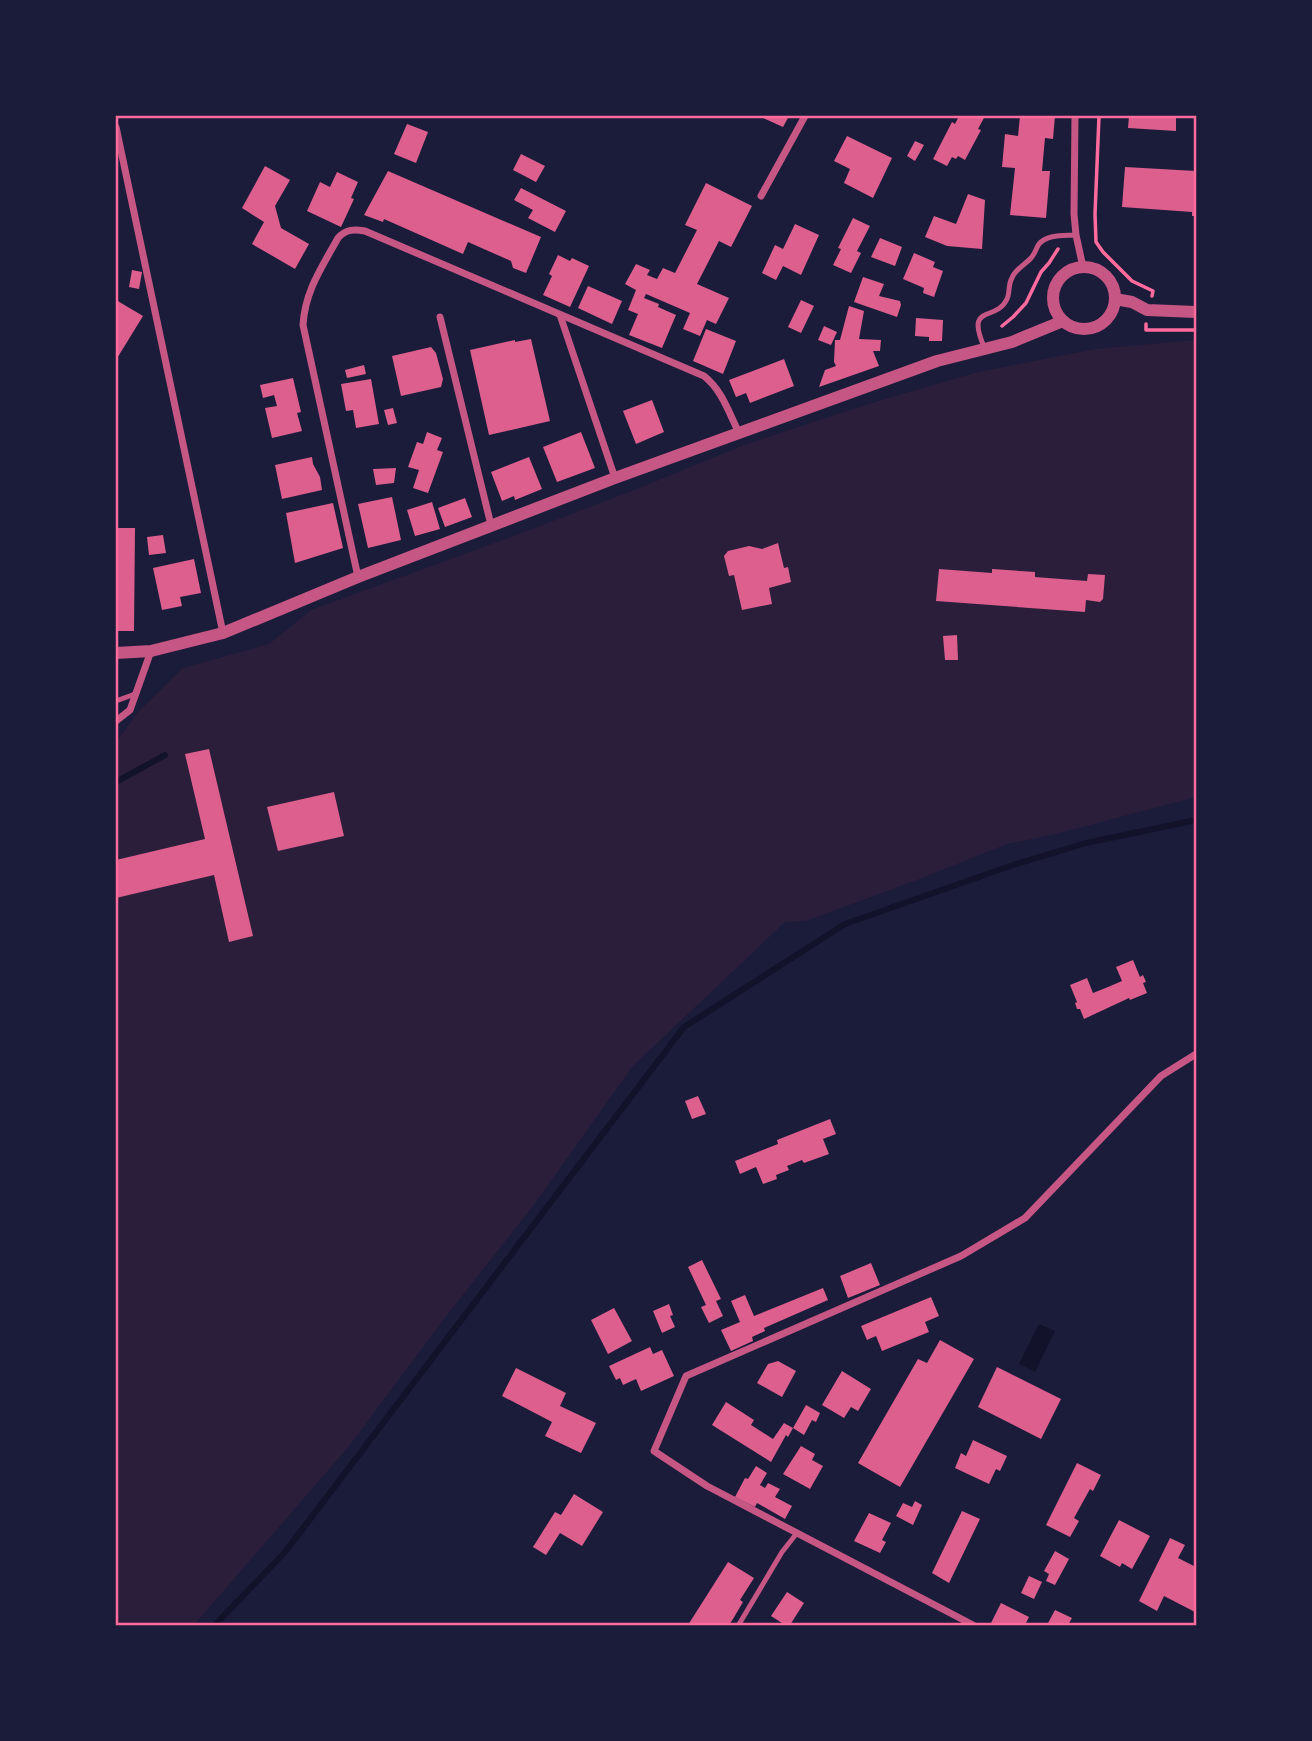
<svg xmlns="http://www.w3.org/2000/svg" width="1312" height="1741" font-family="'Golos Text',sans-serif">
<style>
.green{fill:#2a1e3b}
.water{fill:#12122b}
.lines{fill:none;stroke-linecap:round;stroke-linejoin:round}
.stream{stroke:#12122b;stroke-width:6}
.building{fill:#dd5f8e}
.path{stroke:#ff6b9d;stroke-width:3.5}
.service{stroke:#c65784;stroke-width:5}
.minor{stroke:#c65784;stroke-width:7}
.tertiary{stroke:#c65784;stroke-width:12}
.neatline{fill:none;stroke:#ff6b9d;stroke-width:2.5}
</style>
<rect width="100%" height="100%" fill="#1b1b3a"/>
<!-- green -->
<path class="green" d="M1196 340V797L1056 834 1007 844 917 880 806 921 785 922 632 1067 533 1206 444 1319 350 1445 194 1625H116V742L138 712 183 668 269 644 311 610 511 537 637 489 744 445 878 401 978 372 1095 349Z"/>
<!-- water -->
<path class="water" d="M1039 1324 1055 1331 1035 1372 1019 1364Z"/>
<g class="lines">
<!-- stream -->
<g class="stream">
<path d="M116 782 165 755"/>
<path d="M214 1626 285 1552 684 1027 845 924 1010 866 1086 843 1196 820"/>
</g>
</g>
<!-- building -->
<g class="building">
<path d="M759 116H789L783 127Z"/>
<path d="M959 116H985L978 129 981 130 965 160 958 156 956 159 952 157 947 166 933 159 952 122 955 124Z"/>
<path d="M1020 116H1055L1053 139 1045 138 1042 171H1050L1046 218 1010 215 1015 168 1002 167 1005 134 1018 136Z"/>
<path d="M1129 116H1176V131L1128 128Z"/>
<path d="M407 124 428 132 416 163 394 154Z"/>
<path d="M847 136 892 158 873 198 844 183 850 169 834 161Z"/>
<path d="M915 141 924 145 915 161 907 156Z"/>
<path d="M521 154 545 166 536 182 513 170Z"/>
<path d="M265 166 290 180 275 206 281 228 309 244 295 269 252 244 264 222 242 208Z"/>
<path d="M1125 167 1196 171V216H1192V212L1122 207Z"/>
<path d="M388 171 541 237 526 273 513 268 511 261 468 242 463 254 384 219 383 222 364 215Z"/>
<path d="M337 172 358 182 351 198 354 199 341 227 307 211 320 182 330 187Z"/>
<path d="M706 183 752 206 731 247 719 241 697 284 729 298 716 324 707 320 700 336 683 329 690 313 646 294 644 298 659 304 658 307 676 315 662 348 629 335 638 314 628 310 636 290 625 284 636 264 650 270 647 275 657 279 663 268 675 273 697 230 685 225Z"/>
<path d="M521 188 566 211 555 232 528 218 533 210 514 200Z"/>
<path d="M968 194 985 200 982 249 947 246 925 237 934 216 956 224Z"/>
<path d="M853 218 870 226 857 251 861 253 851 273 833 265 841 249 838 248Z"/>
<path d="M795 224 819 235 801 275 783 266 776 280 762 273 775 245 783 249Z"/>
<path d="M880 238 902 247 895 266 871 257Z"/>
<path d="M914 253 935 262 933 267 943 271 934 297 923 293 924 288 903 279Z"/>
<path d="M558 255 570 261 572 258 589 266 570 307 543 295 552 276 549 274Z"/>
<path d="M132 270 142 272 139 289 129 287Z"/>
<path d="M863 277 884 284 879 296 900 301 901 305 897 317 854 302Z"/>
<path d="M588 286 622 301 612 324 578 308Z"/>
<path d="M116 300 143 316 116 360Z"/>
<path d="M801 300 814 306 801 333 788 327Z"/>
<path d="M849 306 864 311 859 339 881 340 880 351H873L879 366 819 387 825 370 836 366 834 362 835 340H840Z"/>
<path d="M916 318 943 320 942 341H929V337L915 336Z"/>
<path d="M824 326 837 332 831 345 818 340Z"/>
<path d="M706 329 736 341 723 374 693 361Z"/>
<path d="M531 339 550 421 489 435 470 350 515 340V342Z"/>
<path d="M431 347 436 353 443 379 441 387 401 396 392 356Z"/>
<path d="M784 359 794 386 750 403 746 393 736 397 729 380Z"/>
<path d="M364 365 366 374 347 378 345 370Z"/>
<path d="M293 378 301 412 297 413 302 431 272 438 265 408 277 406 274 395 263 398 260 385Z"/>
<path d="M371 379 379 424 356 428 353 410 346 411 341 384Z"/>
<path d="M652 400 664 432 636 444 623 411Z"/>
<path d="M393 408 397 423 388 425 384 410Z"/>
<path d="M427 432 442 438 437 450 443 452 428 493 413 488 419 470 408 467 417 442 423 444Z"/>
<path d="M581 432 595 468 557 482 543 447Z"/>
<path d="M312 457 313 464 320 477 322 490 282 499 275 465Z"/>
<path d="M529 457 542 489 515 500 514 496 502 501 491 472Z"/>
<path d="M396 468 394 483 376 485 373 469Z"/>
<path d="M392 497 401 540 368 548 358 504Z"/>
<path d="M465 498 472 517 445 527 438 508Z"/>
<path d="M432 502 440 529 415 536 407 510Z"/>
<path d="M333 503 343 548 295 563 286 513Z"/>
<path d="M116 528H135L134 631H116Z"/>
<path d="M163 535 166 553 149 555 147 537Z"/>
<path d="M778 543 784 568 788 567 791 582 769 588 772 604 742 610 734 575 729 576 724 556 728 551 749 546 762 549Z"/>
<path d="M194 559 201 593 180 597 182 606 162 610 153 568Z"/>
<path d="M939 569 992 573V569L1035 572V577L1087 581 1088 574 1105 575 1103 599 1100 602 1086 600 1085 612 936 601Z"/>
<path d="M957 635 958 660H945L943 636Z"/>
<path d="M209 749 253 936 229 942 214 875 116 898V860L205 839 185 754Z"/>
<path d="M334 792 344 836 278 851 267 807Z"/>
<path d="M1133 960 1140 977 1143 975 1146 982 1143 983 1147 993 1130 1000 1129 998 1084 1019 1080 1009H1077L1075 1003 1077 1002 1070 985 1087 978 1093 993 1108 987 1122 981 1116 967Z"/>
<path d="M698 1096 706 1114 692 1119 685 1101Z"/>
<path d="M830 1119 836 1134 823 1139 829 1154 804 1163 802 1160 787 1166 789 1170 776 1175 777 1179 763 1184 756 1167 740 1174 735 1161 778 1144 777 1140Z"/>
<path d="M702 1260 721 1299 716 1301 723 1316 709 1323 701 1307 706 1305 688 1267Z"/>
<path d="M871 1263 880 1285 848 1298 840 1276Z"/>
<path d="M823 1288 828 1300 764 1328 765 1331 752 1337 753 1341 731 1351 721 1330 740 1322 731 1301 745 1295 754 1316Z"/>
<path d="M931 1297 939 1316 925 1322 929 1332 882 1351 876 1336 867 1340 861 1326Z"/>
<path d="M669 1304 673 1315 670 1316 675 1327 662 1333 653 1311Z"/>
<path d="M614 1308 632 1341 608 1354 591 1320Z"/>
<path d="M940 1340 974 1359 900 1487 858 1463 918 1359 927 1363Z"/>
<path d="M650 1347 653 1354 662 1350 674 1376 641 1391 636 1379 623 1385 620 1378 616 1380 609 1366Z"/>
<path d="M778 1361 796 1371 782 1397 757 1383 768 1364Z"/>
<path d="M997 1367 1061 1399 1041 1439 978 1407Z"/>
<path d="M516 1368 566 1393 560 1406 596 1423 581 1453 545 1436 552 1422 502 1396Z"/>
<path d="M842 1371 871 1389 858 1411 851 1407 844 1418 822 1405Z"/>
<path d="M726 1402 754 1420 751 1425 773 1439 784 1423 793 1428 788 1437 786 1435 771 1462 712 1425Z"/>
<path d="M806 1405 820 1413 816 1422 812 1420 804 1435 793 1428Z"/>
<path d="M973 1440 1007 1456 1000 1471 996 1469 989 1484 955 1468 961 1453 966 1456Z"/>
<path d="M801 1446 815 1454 812 1460 823 1466 810 1489 783 1474Z"/>
<path d="M1077 1463 1101 1475 1093 1491 1090 1489 1074 1518 1079 1521 1070 1537 1046 1525Z"/>
<path d="M756 1466 767 1473 760 1485 765 1488 768 1483 780 1489 775 1497 792 1506 785 1519 757 1503 755 1507 735 1497 745 1478 748 1479Z"/>
<path d="M574 1494 603 1512 582 1546 560 1533 546 1555 533 1547 555 1512 561 1515Z"/>
<path d="M915 1501 922 1505 913 1525 896 1516 903 1503 912 1507Z"/>
<path d="M962 1511 980 1519 949 1583 932 1573Z"/>
<path d="M869 1513 891 1523 882 1540 886 1542 880 1553 854 1541Z"/>
<path d="M1119 1520 1150 1536 1132 1569 1122 1563 1120 1567 1100 1556Z"/>
<path d="M1170 1538 1185 1545 1178 1558 1196 1567 1195 1612 1164 1596 1157 1611 1139 1601Z"/>
<path d="M1055 1551 1069 1559 1055 1585 1046 1581 1049 1574 1044 1571Z"/>
<path d="M728 1562 754 1578 740 1600 743 1602 733 1619 729 1625H688Z"/>
<path d="M1029 1576 1042 1582 1034 1599 1021 1593Z"/>
<path d="M787 1592 804 1603 790 1625H785L771 1616Z"/>
<path d="M1001 1603 1029 1617 1025 1625H996L991 1623Z"/>
<path d="M1055 1610 1072 1618 1068 1625H1047Z"/>
</g>
<g class="lines">
<!-- path -->
<g class="path">
<path d="M1099 116 1095 214 1096 242 1103 252 1132 281 1153 291 1152 296"/>
<path d="M1146 324V330H1195"/>
<path d="M1002 326 1013 317 1026 303 1041 272 1049 263 1058 249"/>
</g>
<!-- service -->
<g class="service">
<path d="M985 349C964 302 996 323 1007 299 1010 293 1008 284 1012 278 1015 269 1025 265 1031 258 1035 254 1036 248 1039 244 1048 234 1064 236 1076 235"/>
<path d="M116 701 135 694"/>
<path d="M738 1626 782 1552 797 1533"/>
</g>
<!-- minor -->
<g class="minor">
<path d="M1075 116 1074 214 1076 235 1083 267"/>
<path d="M116 127 223 633"/>
<path d="M761 196 805 116"/>
<path d="M560 315 615 478"/>
<path d="M440 317 491 525"/>
<path d="M358 577 303 325C305 291 322 267 338 238 346 229 354 229 365 231L704 376C722 390 729 413 739 433"/>
<path d="M116 721 130 710 151 651"/>
<path d="M975 1626 707 1486 654 1451 686 1376 961 1256 1025 1218 1161 1076 1196 1054"/>
</g>
<!-- tertiary -->
<g class="tertiary">
<circle cx="1084" cy="298" r="31"/>
<path d="M1115 299 1132 302 1147 310 1196 312"/>
<path d="M116 653 151 651 223 633 358 577 615 478 937 361 1012 342 1063 321"/>
</g>
</g>
<!-- border -->
<rect width="1312" height="1741" fill="none" stroke="#1b1b3a" stroke-width="234"/>
<rect x="117" y="117" width="1078" height="1507" class="neatline"/>
</svg>
